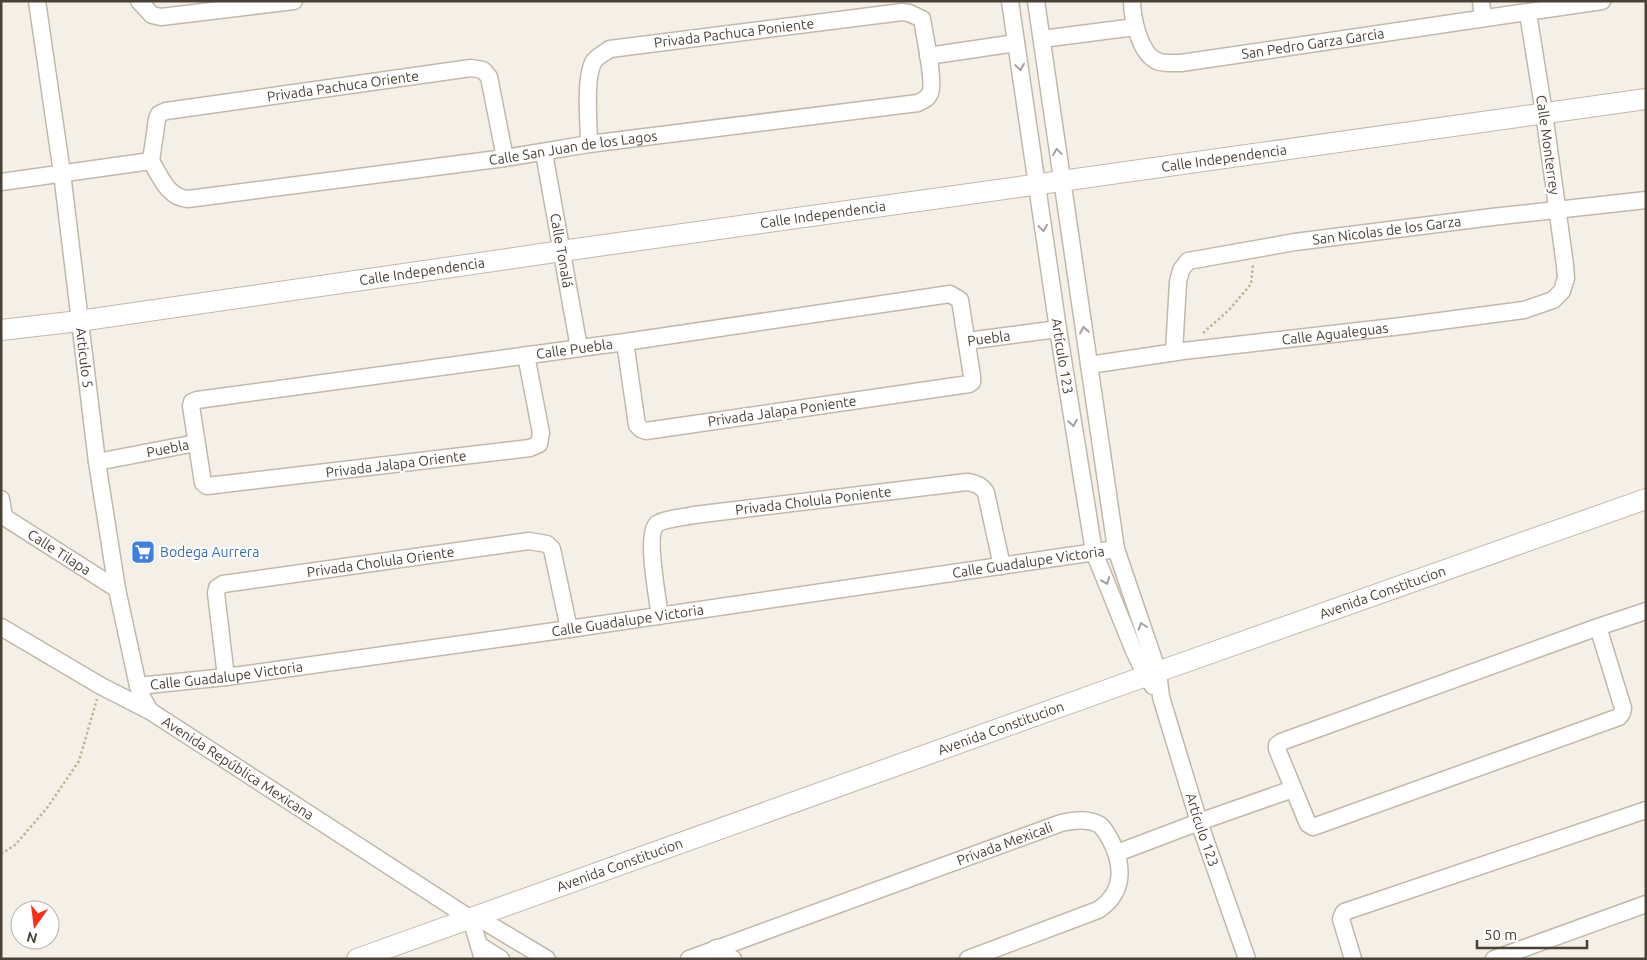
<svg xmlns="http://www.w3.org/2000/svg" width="1647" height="960" font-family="Ubuntu,sans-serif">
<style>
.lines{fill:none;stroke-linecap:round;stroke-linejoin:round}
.minor-casing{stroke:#c2b8a9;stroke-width:19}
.tertiary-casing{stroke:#c2b8a9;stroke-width:22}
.path{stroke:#c5b398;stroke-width:2.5;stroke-dasharray:2.5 2.5;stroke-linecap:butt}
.minor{stroke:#fff;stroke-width:16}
.tertiary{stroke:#fff;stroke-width:20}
.oneway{stroke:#a4a09a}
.labels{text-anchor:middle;stroke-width:4.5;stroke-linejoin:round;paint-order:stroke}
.street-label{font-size:14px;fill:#494135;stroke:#fff}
.shop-label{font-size:14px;fill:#366cbe;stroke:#fff;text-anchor:start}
</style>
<rect width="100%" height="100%" fill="#f5f0e7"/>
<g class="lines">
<!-- minor casing -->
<g class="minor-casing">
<g id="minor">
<path id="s1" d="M37 1 62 173 97 462 117 589 138 686 142 697 150 711"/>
<path d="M139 1 152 15 161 17 294 1"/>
<path id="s2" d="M1010 1 1058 329 1094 552 1134 651 1146 676 1153 686"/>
<path id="s3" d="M1036 1 1116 549 1158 672 1161 697 1199 822 1247 959"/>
<path id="s4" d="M1132 1C1132 18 1140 54 1157 61 1164 64 1174 63 1181 63L1602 1"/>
<path d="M1481 1 1483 18"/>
<path d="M1042 39 1135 27"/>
<path d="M928 56 1016 43"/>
<path id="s5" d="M544 153 579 348"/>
<path id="s6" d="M151 161C160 176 168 198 188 199L505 158 589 144 918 103C923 100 928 99 930 93 935 83 924 32 922 19L909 13 902 12 610 49C604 53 598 56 594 61 584 77 589 124 589 144"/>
<path id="s7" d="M151 161 157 119 159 114 166 111 471 68 483 70 489 77 505 158"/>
<path d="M1 182 151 161"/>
<path id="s8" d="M967 341 1058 329"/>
<path id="s9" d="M1174 352 1178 282 1181 270 1188 261 1295 242 1492 217 1646 200"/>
<path id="s10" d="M526 355 541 433 539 444 530 448 207 486 203 483 191 406 192 402 197 400 625 342 950 294 960 300 972 376V382L969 384 646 431 641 429 637 425 625 342"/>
<path id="s11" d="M1089 365 1183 351 1402 326 1524 310 1553 300 1562 291 1566 278 1565 265 1544 113 1528 13"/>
<path id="s12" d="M97 462 196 443"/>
<path d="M1 499 4 517"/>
<path id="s13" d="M1 515 117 589"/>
<path id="s14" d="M660 616C658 600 645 534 657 524 663 519 686 517 694 515L967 482C975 483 982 485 986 493L1002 566"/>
<path id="s15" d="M1 627 101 686 150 711 471 919 483 959"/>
<path d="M1598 627 1623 708 1622 713 1619 717 1313 827 1308 824 1277 749V745L1281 742 1598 627 1646 611"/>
<path id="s16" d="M226 677 216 593 217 588 223 584 529 541 547 544 552 549 569 629"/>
<path id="s17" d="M138 686 226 677 569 629 1116 549"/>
<path d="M1117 853 1199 822 1293 789"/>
<path d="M477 917 547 959"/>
<path d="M479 945 501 959"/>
<path d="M716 948 733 959"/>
<path id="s18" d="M689 959 1061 823C1074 820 1088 818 1100 825 1105 829 1108 836 1111 841 1124 867 1124 893 1098 910L968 959"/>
<path d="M1353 959 1341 919 1344 912 1646 810"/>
<path d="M1494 959 1646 904"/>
</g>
</g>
<!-- tertiary casing -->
<g class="tertiary-casing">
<g id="tertiary">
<path id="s19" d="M1 330 79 321 562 251 1646 99"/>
<path id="s20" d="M357 959 1146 676 1646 499"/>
</g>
</g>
<!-- path -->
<g class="path">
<path d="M1203 333 1229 310 1251 284 1253 264"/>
<path d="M1 854 15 845 47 808 79 761 97 699"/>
</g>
<!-- minor -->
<use href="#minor" class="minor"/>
<!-- tertiary -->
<use href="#tertiary" class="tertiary"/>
</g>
<!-- one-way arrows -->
<defs><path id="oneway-chevron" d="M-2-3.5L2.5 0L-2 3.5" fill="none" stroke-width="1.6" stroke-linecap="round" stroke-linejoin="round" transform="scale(1.25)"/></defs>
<g class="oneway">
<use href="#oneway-chevron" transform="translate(1020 67) rotate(82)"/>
<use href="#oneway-chevron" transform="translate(1057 152) rotate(-98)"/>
<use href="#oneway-chevron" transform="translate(1043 228) rotate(82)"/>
<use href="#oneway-chevron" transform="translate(1084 330) rotate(-99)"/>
<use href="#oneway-chevron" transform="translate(1073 423) rotate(81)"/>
<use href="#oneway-chevron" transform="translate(1106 581) rotate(68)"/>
<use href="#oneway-chevron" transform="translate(1142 626) rotate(-108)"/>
</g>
<!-- icons -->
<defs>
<g id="supermarket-square" transform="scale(1.25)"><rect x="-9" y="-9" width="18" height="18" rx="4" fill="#3f7fe0" stroke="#fff"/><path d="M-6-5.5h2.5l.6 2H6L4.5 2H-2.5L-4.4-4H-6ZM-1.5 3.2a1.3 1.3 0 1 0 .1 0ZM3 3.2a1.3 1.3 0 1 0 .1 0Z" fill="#fff"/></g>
</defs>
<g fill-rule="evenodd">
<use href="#supermarket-square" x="143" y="552"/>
</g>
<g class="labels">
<!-- street labels -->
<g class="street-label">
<text transform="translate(734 33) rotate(-7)" y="5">Privada Pachuca Poniente</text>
<text dy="5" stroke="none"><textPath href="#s4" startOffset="225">San Pedro Garza Garcia</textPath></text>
<text dy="5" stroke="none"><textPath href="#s7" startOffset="234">Privada Pachuca Oriente</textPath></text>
<text transform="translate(1548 145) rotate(82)" y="5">Calle Monterrey</text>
<text dy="5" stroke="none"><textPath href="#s6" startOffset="444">Calle San Juan de los Lagos</textPath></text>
<text dy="5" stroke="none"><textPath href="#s19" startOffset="1235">Calle Independencia</textPath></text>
<text dy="5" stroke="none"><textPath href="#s19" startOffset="830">Calle Independencia</textPath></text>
<text dy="5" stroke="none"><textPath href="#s9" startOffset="295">San Nicolas de los Garza</textPath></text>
<text dy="5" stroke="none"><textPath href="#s5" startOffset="99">Calle Tonalá</textPath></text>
<text dy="5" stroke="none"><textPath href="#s19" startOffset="425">Calle Independencia</textPath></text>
<text dy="5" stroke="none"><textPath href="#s11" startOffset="248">Calle Agualeguas</textPath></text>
<text dy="5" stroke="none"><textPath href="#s8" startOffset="22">Puebla</textPath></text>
<text dy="5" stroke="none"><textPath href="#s10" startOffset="899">Calle Puebla</textPath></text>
<text dy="5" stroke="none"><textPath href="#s2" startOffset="359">Artículo 123</textPath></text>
<text dy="5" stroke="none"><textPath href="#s1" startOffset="360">Articulo 5</textPath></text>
<text transform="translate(782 411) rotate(-8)" y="5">Privada Jalapa Poniente</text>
<text dy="5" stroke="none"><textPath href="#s12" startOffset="72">Puebla</textPath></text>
<text transform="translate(396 464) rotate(-7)" y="5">Privada Jalapa Oriente</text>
<text dy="5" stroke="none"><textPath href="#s14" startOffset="252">Privada Cholula Poniente</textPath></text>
<text dy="5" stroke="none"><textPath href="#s13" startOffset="69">Calle Tilapa</textPath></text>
<text dy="5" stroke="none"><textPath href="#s16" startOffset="256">Privada Cholula Oriente</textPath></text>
<text dy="5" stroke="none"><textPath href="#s17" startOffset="899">Calle Guadalupe Victoria</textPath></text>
<text dy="5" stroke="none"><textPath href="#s20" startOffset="1089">Avenida Constitucion</textPath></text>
<text dy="5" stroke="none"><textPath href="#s17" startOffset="494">Calle Guadalupe Victoria</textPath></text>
<text dy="5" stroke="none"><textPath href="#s17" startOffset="89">Calle Guadalupe Victoria</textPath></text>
<text dy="5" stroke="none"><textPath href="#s20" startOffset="684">Avenida Constitucion</textPath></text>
<text dy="5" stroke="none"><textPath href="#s15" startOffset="276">Avenida República Mexicana</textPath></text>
<text dy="5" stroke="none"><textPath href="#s3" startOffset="848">Artículo 123</textPath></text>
<text dy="5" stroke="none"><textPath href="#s18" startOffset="336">Privada Mexicali</textPath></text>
<text dy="5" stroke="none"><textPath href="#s20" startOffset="279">Avenida Constitucion</textPath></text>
</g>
<!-- shop labels -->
<g class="shop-label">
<text x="160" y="557">Bodega Aurrera</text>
</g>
</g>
<!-- border -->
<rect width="1647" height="960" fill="none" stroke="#494135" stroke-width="5"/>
<!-- north arrow -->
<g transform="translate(35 925) rotate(194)"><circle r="24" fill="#ffffff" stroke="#b6b3ae"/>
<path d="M0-4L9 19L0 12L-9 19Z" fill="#ff2e15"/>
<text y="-8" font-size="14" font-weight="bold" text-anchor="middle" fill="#494135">N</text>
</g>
<!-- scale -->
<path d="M1477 940v8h110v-8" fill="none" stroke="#494135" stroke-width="2.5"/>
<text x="1484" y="940" font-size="15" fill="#494135" stroke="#ffffff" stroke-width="4" paint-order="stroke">50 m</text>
</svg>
